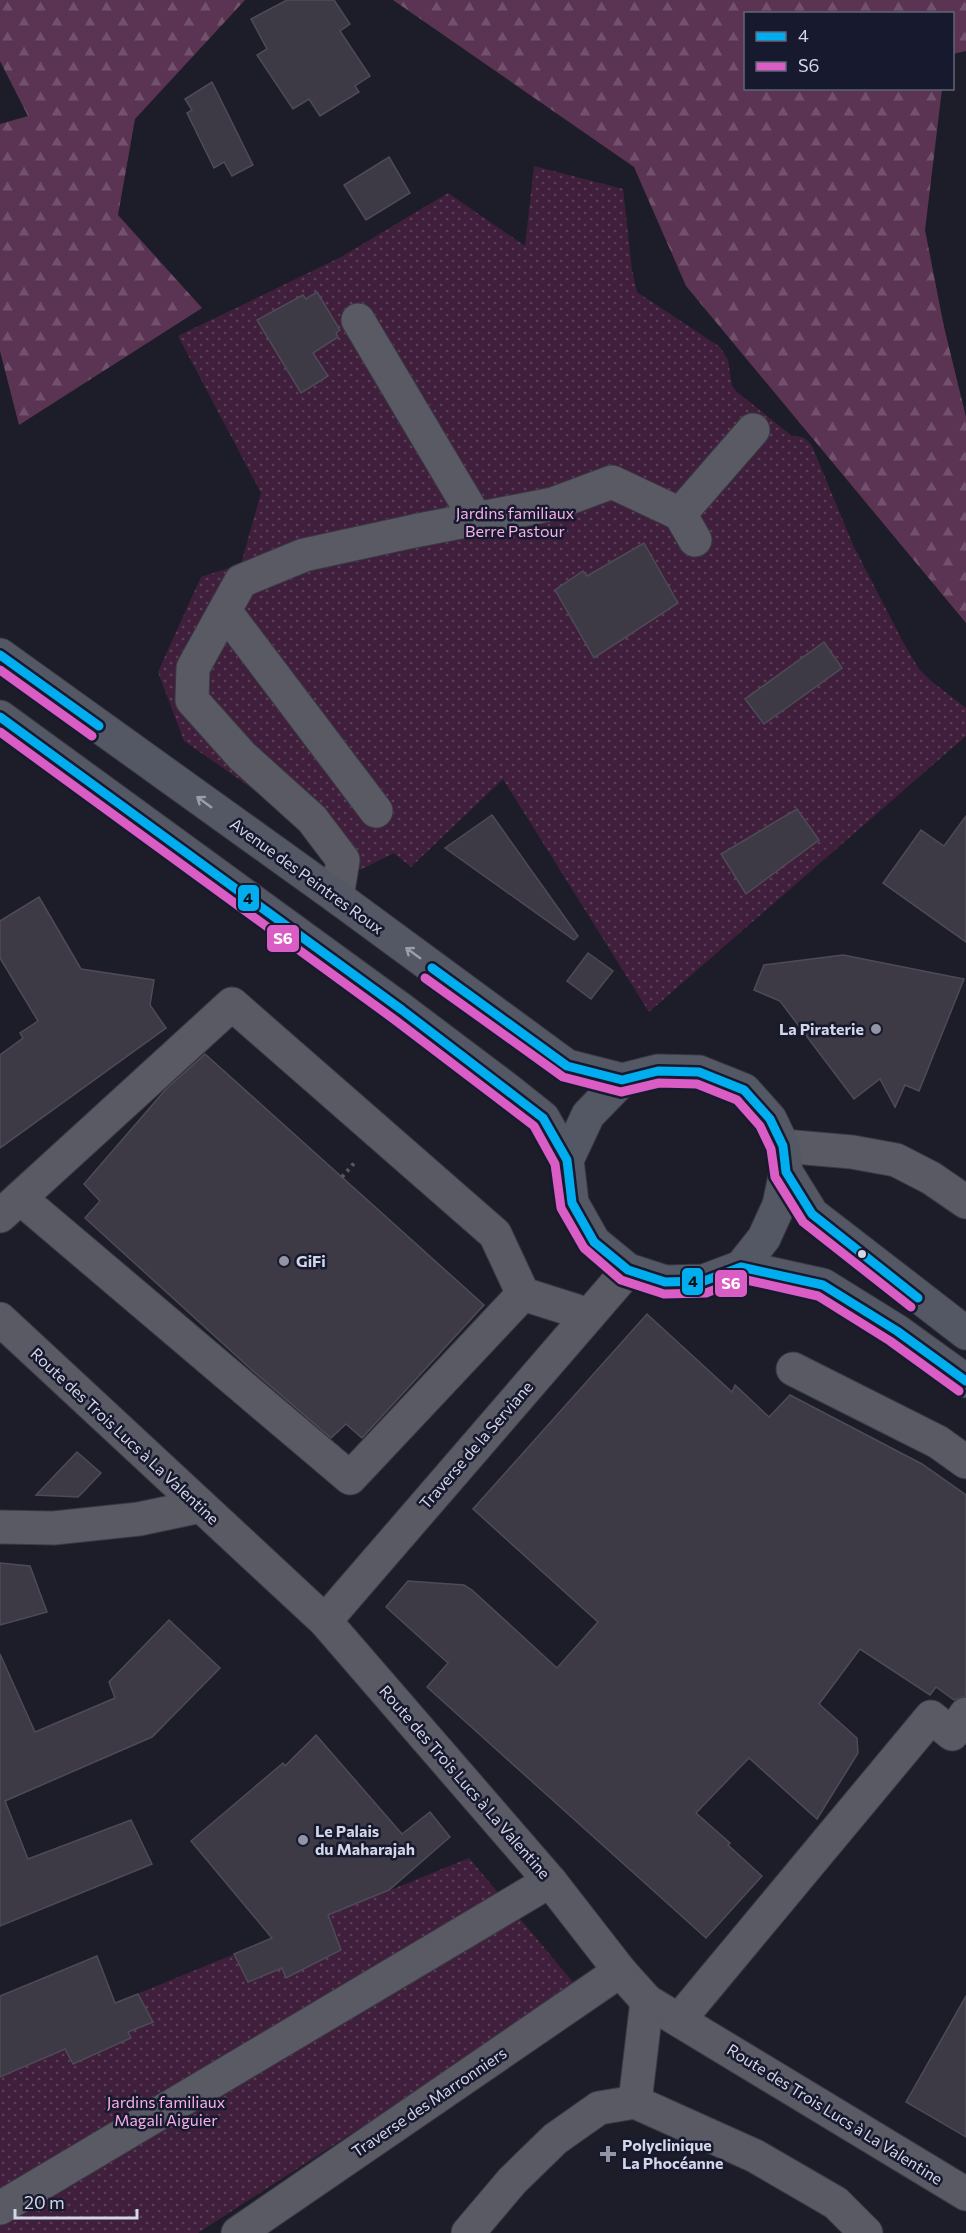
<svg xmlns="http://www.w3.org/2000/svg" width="966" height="2233" font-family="Commissioner,sans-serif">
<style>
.green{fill:url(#green-dots)}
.forest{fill:url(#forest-firs)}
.building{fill:#3d3a45;stroke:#4d4b56;stroke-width:1.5}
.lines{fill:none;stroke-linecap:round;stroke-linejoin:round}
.minor-casing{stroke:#393a44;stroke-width:35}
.major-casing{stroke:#393a44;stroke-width:35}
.path{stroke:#56575f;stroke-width:4;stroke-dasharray:3 4.5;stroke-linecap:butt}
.minor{stroke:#595a64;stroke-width:33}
.major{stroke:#545864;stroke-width:33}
.bus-1-casing{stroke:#17192f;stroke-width:14}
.bus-2-casing{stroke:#17192f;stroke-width:14}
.bus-1{stroke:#00adee;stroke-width:9}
.bus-2{stroke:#da5dc5;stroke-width:9}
.oneway{stroke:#9a9dac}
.poi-dot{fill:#9395a4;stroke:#17192f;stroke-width:2}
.bus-dot{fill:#d3d6e6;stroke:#17192f;stroke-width:2}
.labels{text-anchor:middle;stroke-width:5;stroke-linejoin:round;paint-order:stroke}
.park-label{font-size:16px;fill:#f8afe7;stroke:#17192f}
.street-label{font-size:16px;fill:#d3d6e6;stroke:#17192f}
.poi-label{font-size:16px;font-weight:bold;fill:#d3d6e6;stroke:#17192f;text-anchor:start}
.line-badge{stroke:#17192f;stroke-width:2}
.badge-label{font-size:16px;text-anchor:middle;font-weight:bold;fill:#fff}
.pale-badge-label{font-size:16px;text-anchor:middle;font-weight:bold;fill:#111}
</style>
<defs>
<pattern id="green-dots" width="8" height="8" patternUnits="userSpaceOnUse" patternTransform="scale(1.5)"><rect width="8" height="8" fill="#401f3c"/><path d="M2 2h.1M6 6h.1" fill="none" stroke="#5b3f58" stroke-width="1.8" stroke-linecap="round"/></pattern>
<pattern id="forest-firs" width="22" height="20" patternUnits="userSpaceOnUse" patternTransform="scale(1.5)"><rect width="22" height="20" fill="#5b3454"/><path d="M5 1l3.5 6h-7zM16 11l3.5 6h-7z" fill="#72516d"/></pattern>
</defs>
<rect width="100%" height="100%" fill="#1d1d29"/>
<!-- green -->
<g class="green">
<path d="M534 166 623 189 632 270 637 292 720 347 728 360 732 386 737 392 792 436C802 436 806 438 812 446L853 545 903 642 919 669 931 681 966 708V736L649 1012 503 779 411 867 394 853 360 870 321 847 286 812 184 741 158 672 201 577 241 564 261 493 178 336 341 257 448 193 525 246Z"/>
<path d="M469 1858 577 1987 198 2233H0V2050Z"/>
</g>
<!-- forest -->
<g class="forest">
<path d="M0 0H245L135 119 118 215 202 308 19 425 0 351V124L28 116 0 61Z"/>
<path d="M393 0H966V51L953 54 952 14H746V88L942 89 925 230 944 327 966 417V623L686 286 634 167Z"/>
</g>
<!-- building -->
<g class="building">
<path d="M287 0H334L350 24 340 31 370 76 355 86 359 92 320 116 309 99 293 109 257 55 267 49 251 19Z"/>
<path d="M212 82 253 165 232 176 224 162 214 168 187 113 192 110 185 99Z"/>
<path d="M389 157 410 193 366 220 344 185Z"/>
<path d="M317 292 340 330 336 333 338 337 313 353 328 376 301 393 257 320 303 295 306 299Z"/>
<path d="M644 543 678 603 594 658 555 590 583 571 587 576Z"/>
<path d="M824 642 842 668 764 724 745 699Z"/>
<path d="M797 809 819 840 746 894 721 854Z"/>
<path d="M492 815 578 936 574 940 445 848Z"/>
<path d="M966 816V942L883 883 921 830 944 846Z"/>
<path d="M39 897 81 969 154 980 150 1005 166 1028 0 1148V1055L23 1038 20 1033 38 1021 0 958V921Z"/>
<path d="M588 953 613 971 591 999 567 981Z"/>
<path d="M843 955 964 979 919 1091 905 1085 895 1107 880 1079 854 1099 780 1001 754 990 764 965Z"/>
<path d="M205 1054 484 1305 362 1438 346 1424 331 1438 253 1371 85 1218 100 1201 84 1184 166 1089Z"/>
<path d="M647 1314 732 1392 735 1385 769 1417 790 1395 922 1464 966 1495V1696L954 1700 936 1687 930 1695 860 1649 819 1704 857 1738 858 1753 817 1819 749 1758 696 1813 730 1843 728 1845 762 1876 706 1938 427 1687 448 1663 386 1607 408 1581 464 1585 472 1590 557 1668 598 1622 473 1509Z"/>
<path d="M77 1452 101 1473 85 1490 78 1497 36 1495Z"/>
<path d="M0 1563 30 1566 47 1612 0 1625Z"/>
<path d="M169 1620 220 1668 152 1737 5 1801 28 1859 131 1820 152 1864 0 1926V1654L35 1732 115 1698 109 1682Z"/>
<path d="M316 1735 402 1834 430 1812 450 1837 389 1890 328 1915 341 1950 286 1978 282 1968 248 1982 234 1954 272 1938 191 1841 283 1763 285 1766Z"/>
<path d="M97 1956 115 2003 138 1994 153 2022 128 2032 131 2038 73 2064 65 2049 0 2077V1996Z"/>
<path d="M966 1996V2137L906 2102Z"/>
</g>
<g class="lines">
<!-- minor casing -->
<g class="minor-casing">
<g id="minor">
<path d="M358 320 476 519"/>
<path d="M680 514 753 430"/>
<path d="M225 611 376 811"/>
<path d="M337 897 343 860 312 819 242 756 192 700 193 668 241 581 304 555 414 531 553 504 612 482 680 514 695 540"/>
<path d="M783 1146 852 1152 896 1160 931 1178 966 1202"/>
<path d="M20 1198 350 1478 523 1294"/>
<path d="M0 1216 232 1004 495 1234 523 1294 589 1315"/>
<path d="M0 1319 325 1621 550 1881 620 1971 647 2001 966 2194"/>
<path d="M793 1369 938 1442 966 1462"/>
<path d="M0 1527 54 1528 139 1519 201 1506"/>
<path d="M325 1621 628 1270"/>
<path d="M679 2020 931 1717 952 1734 966 1714"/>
<path d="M635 2102 755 2156 836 2203 866 2233"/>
<path d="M0 2208 550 1881"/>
<path d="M238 2233 620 1971"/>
<path d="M468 2233 512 2181 555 2139 599 2108 635 2102 647 2001"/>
</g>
</g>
<!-- major casing -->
<g class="major-casing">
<g id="major">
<path d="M0 655 337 897 567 1066 622 1080"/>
<path d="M0 717 402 1010 508 1090 543 1118 567 1160"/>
<path d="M658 1071 699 1072 744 1090 770 1119 783 1146 786 1172 779 1205 764 1238 741 1267 704 1281 665 1282 628 1270 594 1242 572 1203 567 1160 588 1115 622 1080Z"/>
<path d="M786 1172 812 1214 966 1333"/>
<path d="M741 1267 823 1285 897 1331 966 1381"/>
</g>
</g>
<!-- path -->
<path class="path" d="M342 1177 356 1161"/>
<!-- minor -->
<use href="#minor" class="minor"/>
<!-- major -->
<use href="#major" class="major"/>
<!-- bus-1 casing -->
<g class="bus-1-casing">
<g id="bus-1">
<path d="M0 655 99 726"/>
<path d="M0 717 402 1010 543 1118 567 1160 572 1203 594 1242 628 1270 665 1282 704 1281 741 1267 823 1285 897 1331 966 1381"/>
<path d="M432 968 567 1066 622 1080 658 1071 699 1072 744 1090 770 1119 783 1146 786 1172 812 1214 918 1298"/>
</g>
</g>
<!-- bus-2 casing -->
<g class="bus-2-casing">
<g id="bus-2">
<path d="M0 670 92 736"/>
<path d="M0 732 395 1020 534 1126 555 1164 561 1208 584 1248 621 1280 664 1294 706 1293 742 1279 818 1296 890 1341 959 1391"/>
<path d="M425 978 563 1077 621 1092 659 1083 697 1084 737 1100 760 1126 771 1149 775 1177 803 1222 911 1307"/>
</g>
</g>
<!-- bus-1 -->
<use href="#bus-1" class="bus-1"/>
<!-- bus-2 -->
<use href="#bus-2" class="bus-2"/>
</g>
<!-- one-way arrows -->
<defs><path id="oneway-shaft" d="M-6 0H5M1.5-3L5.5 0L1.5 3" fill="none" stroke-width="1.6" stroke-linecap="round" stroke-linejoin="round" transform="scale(1.5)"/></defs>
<g class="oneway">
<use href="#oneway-shaft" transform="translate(204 802) rotate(-144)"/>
<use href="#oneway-shaft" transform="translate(413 953) rotate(-144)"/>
</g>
<!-- markers -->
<g class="poi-dot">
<circle cx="876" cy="1029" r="6"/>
<circle cx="284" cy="1261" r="6"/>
<circle cx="303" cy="1840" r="6"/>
<path d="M605 2145h6v6h6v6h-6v6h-6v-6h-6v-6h6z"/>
</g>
<circle class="bus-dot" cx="862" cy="1254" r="5"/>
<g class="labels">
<!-- park labels -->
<g class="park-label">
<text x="515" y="519">Jardins familiaux<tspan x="515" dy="18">Berre Pastour</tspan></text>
<text x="166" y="2108">Jardins familiaux<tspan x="166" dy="18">Magali Aiguier</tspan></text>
</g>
<!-- street labels -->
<g class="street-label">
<text transform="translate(307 876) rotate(36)" y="6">Avenue des Peintres Roux</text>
<text transform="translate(125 1436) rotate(43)" y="6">Route des Trois Lucs à La Valentine</text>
<text transform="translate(476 1445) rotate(-49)" y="6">Traverse de la Serviane</text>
<text transform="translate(465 1782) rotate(49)" y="6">Route des Trois Lucs à La Valentine</text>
<text transform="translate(429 2102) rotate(-34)" y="6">Traverse des Marronniers</text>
<text transform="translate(835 2114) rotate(32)" y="6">Route des Trois Lucs à La Valentine</text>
</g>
<!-- poi labels -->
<g class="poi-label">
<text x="864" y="1035" text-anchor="end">La Piraterie</text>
<text x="296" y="1267">GiFi</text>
<text x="315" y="1837">Le Palais<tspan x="315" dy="18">du Maharajah</tspan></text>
<text x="622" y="2151">Polyclinique<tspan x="622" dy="18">La Phocéanne</tspan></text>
</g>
</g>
<g class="line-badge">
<rect x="237" y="884" width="23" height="28" rx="6" fill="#00adee"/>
<rect x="266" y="924" width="34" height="29" rx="6" fill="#da5dc5"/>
<rect x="681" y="1267" width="23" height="29" rx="6" fill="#00adee"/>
<rect x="714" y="1269" width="34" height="29" rx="6" fill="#da5dc5"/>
</g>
<g class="badge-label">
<text x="283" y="944">S6</text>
<text x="731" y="1289">S6</text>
</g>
<g class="pale-badge-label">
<text x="248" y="904">4</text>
<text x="693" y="1287">4</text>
</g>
<!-- legend -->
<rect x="744" y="12" width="210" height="78" fill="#17192f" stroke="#626578" stroke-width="1.5"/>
<rect x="756" y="32" width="30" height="9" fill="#00adee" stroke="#626578" stroke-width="1.5"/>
<text x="798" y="42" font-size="18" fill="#d3d6e6">4</text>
<rect x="756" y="62" width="30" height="9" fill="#da5dc5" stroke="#626578" stroke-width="1.5"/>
<text x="798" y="72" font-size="18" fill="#d3d6e6">S6</text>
<!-- scale -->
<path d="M15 2209v9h122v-9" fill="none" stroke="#d3d6e6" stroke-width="3"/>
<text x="24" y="2209" font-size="18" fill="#d3d6e6" stroke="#17192f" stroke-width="4.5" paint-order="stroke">20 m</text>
</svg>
